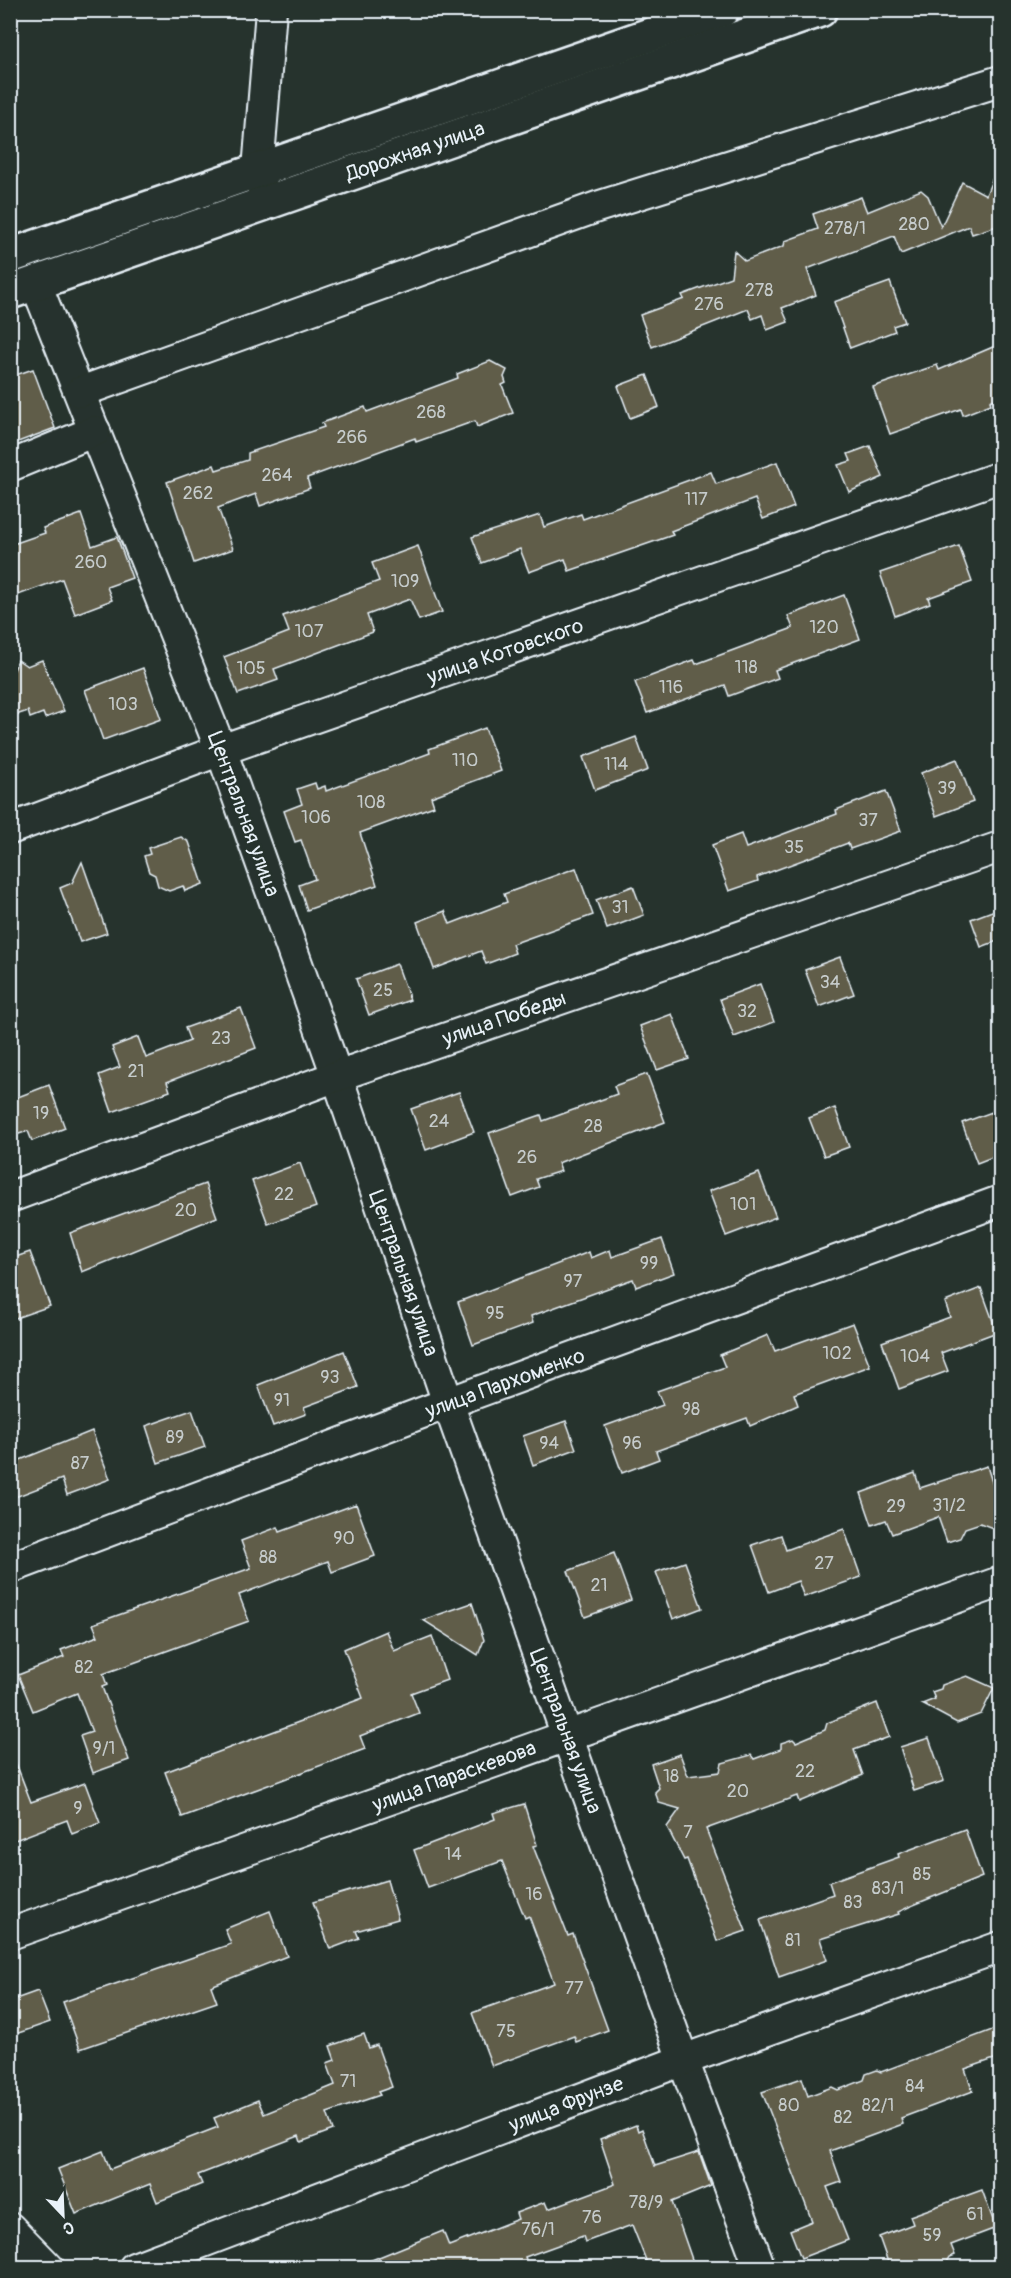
<svg xmlns="http://www.w3.org/2000/svg" width="1011" height="2278" font-family="Pangolin,sans-serif">
<style>
.building{fill:#615d4a;stroke:#e8f1f8;stroke-width:1.5}
.lines{fill:none;stroke-linecap:round;stroke-linejoin:round}
.minor-casing{stroke:#e8f1f8;stroke-width:34}
.major-casing{stroke:#e8f1f8;stroke-width:38}
.minor{stroke:#26332d;stroke-width:30}
.major{stroke:#26332d;stroke-width:33}
.labels{text-anchor:middle;stroke-width:4.5;stroke-linejoin:round;paint-order:stroke}
.number-label{font-size:18px;fill:#c6cccc}
.street-label{font-size:21px;fill:#e8f1f8;stroke:#26332d}
</style>
<rect width="100%" height="100%" fill="#26332d"/>
<filter id="ink" filterUnits="userSpaceOnUse"><feTurbulence type="fractalNoise" baseFrequency=".0167" numOctaves="2"/><feDisplacementMap in="SourceGraphic" scale="12" xChannelSelector="R" yChannelSelector="G"/><feConvolveMatrix kernelMatrix="1 2 1 2 8 2 1 2 1" color-interpolation-filters="sRGB"/></filter>
<g filter="url(#ink)">
<!-- building -->
<g class="building">
<path d="M1000 160V225L972 234 969 226 901 254 894 236 807 269 816 295 782 308 788 322 767 330 762 315 752 319 748 309 652 347 640 315 684 299 682 295 731 277 734 251 745 261 784 246 785 241 818 229 813 214 861 197 867 212 921 190 928 196 941 227 962 182 986 195Z"/>
<path d="M890 282 905 322 893 326 895 331 850 348 834 302Z"/>
<path d="M1000 344V397L990 401 991 404 963 415 961 409 890 434 873 387 937 365 939 370Z"/>
<path d="M490 361 507 370 504 377 506 383 502 385 513 413 477 427 475 421 416 442 415 438 307 478 310 488 260 506 256 494 218 508 233 549 194 563 167 482 214 465 216 470 248 460V453L324 427 322 423 365 407 367 412 458 378 457 374Z"/>
<path d="M33 369 55 428 10 445V377Z"/>
<path d="M647 375 659 407 630 418 618 386Z"/>
<path d="M870 446 883 477 849 492 838 465 851 461 848 454Z"/>
<path d="M777 462 794 507 763 519 755 499 671 531 673 535 569 571 565 559 529 572 520 549 482 563 472 537 540 515 544 527 581 514 583 519 711 472 716 484Z"/>
<path d="M81 514 92 546 117 537 132 578 107 587 112 600 75 614 62 579 10 598V545L45 533 43 528Z"/>
<path d="M418 546 442 612 419 620 410 599 367 615 373 632 274 669 278 680 238 694 224 657 289 632 283 616 379 581 372 563Z"/>
<path d="M959 546 972 582 928 598 930 603 895 616 880 573Z"/>
<path d="M844 595 860 639 775 670 778 678 729 696 725 685 647 713 635 682 694 660 696 664 793 628 788 616Z"/>
<path d="M18 660 27 666 42 660 64 711 45 718 43 713 30 718 28 711 10 717V672L14 670Z"/>
<path d="M143 668 161 719 103 740 85 690Z"/>
<path d="M485 728 501 771 431 797 434 806 360 833 377 885 307 910 299 885 315 879 301 840 295 842 284 811 302 804 297 789 315 783 317 789 325 786 326 791 430 753 429 749Z"/>
<path d="M636 737 648 770 595 790 583 757Z"/>
<path d="M957 759 973 802 936 816 921 773Z"/>
<path d="M886 791 901 831 850 849 848 843 757 877 758 881 729 891 712 845 741 834 746 848 837 814 836 810Z"/>
<path d="M181 837 189 842 203 884 185 891 183 886 169 891 158 886 155 875 149 872 144 856 150 854 148 848Z"/>
<path d="M82 862 107 933 80 942 60 888 72 883Z"/>
<path d="M576 868 593 915 512 944 515 953 486 964 481 951 434 969 417 922 445 911 450 924 507 902 504 894Z"/>
<path d="M633 886 644 915 607 929 596 900Z"/>
<path d="M1000 908V940L981 947 971 919Z"/>
<path d="M840 957 854 994 819 1007 805 970Z"/>
<path d="M397 964 410 1000 369 1015 356 979Z"/>
<path d="M760 984 774 1022 734 1037 720 999Z"/>
<path d="M241 1008 256 1048 167 1082 170 1091 112 1112 99 1075 120 1067 112 1047 138 1037 146 1058 190 1041 185 1028Z"/>
<path d="M672 1014 689 1059 657 1070 640 1026Z"/>
<path d="M647 1074 665 1122 558 1163 561 1171 536 1179 539 1187 512 1197 489 1133 541 1115 543 1121 617 1094 614 1086Z"/>
<path d="M49 1085 65 1128 32 1141 28 1131 10 1137V1100Z"/>
<path d="M459 1092 474 1132 426 1150 411 1109Z"/>
<path d="M835 1108 849 1147 824 1156 809 1118Z"/>
<path d="M1000 1109V1154L977 1163 962 1123Z"/>
<path d="M300 1163 316 1207 268 1224 252 1181Z"/>
<path d="M759 1173 776 1217 726 1236 709 1191Z"/>
<path d="M205 1184 217 1217 82 1272 70 1233Z"/>
<path d="M662 1239 674 1273 636 1287 633 1279 531 1316 533 1323 473 1345 458 1302 589 1252 591 1258 610 1250 612 1257Z"/>
<path d="M30 1252 50 1306 10 1320V1259Z"/>
<path d="M981 1288 997 1332 941 1353 948 1371 899 1389 882 1342 950 1317 945 1302Z"/>
<path d="M853 1323 870 1366 794 1394 798 1405 750 1426 747 1418 656 1451 659 1459 622 1473 605 1426 663 1405 657 1391 725 1367 720 1355 768 1335 775 1351Z"/>
<path d="M344 1351 358 1387 304 1407 306 1414 273 1426 258 1385Z"/>
<path d="M192 1410 205 1447 158 1463 146 1426Z"/>
<path d="M566 1421 576 1449 533 1465 523 1436Z"/>
<path d="M92 1431 110 1479 67 1495 62 1479 10 1499V1464Z"/>
<path d="M987 1466 1000 1508V1531L980 1523 965 1528 960 1538 947 1542 938 1517 892 1534 886 1520 872 1525 861 1493 915 1473 920 1488Z"/>
<path d="M356 1504 375 1556 332 1572 328 1561 239 1595 249 1621 103 1674 107 1685 102 1687 129 1760 93 1773 80 1736 92 1732 77 1693 33 1711 18 1675 64 1657 61 1650 98 1636 93 1624 251 1568 241 1541 278 1527 280 1532Z"/>
<path d="M844 1529 861 1577 804 1597 798 1581 769 1592 752 1545 781 1535 786 1550Z"/>
<path d="M614 1553 631 1600 585 1617 568 1571Z"/>
<path d="M685 1562 702 1608 673 1619 656 1572Z"/>
<path d="M472 1603 484 1640 478 1655 423 1620Z"/>
<path d="M386 1631 394 1651 432 1636 447 1680 411 1693 419 1713 360 1736 365 1749 182 1817 165 1772 363 1698 344 1649Z"/>
<path d="M967 1676 994 1688 981 1714 957 1723 922 1704 935 1699 932 1692 941 1689 942 1685Z"/>
<path d="M877 1703 889 1737 854 1750 863 1775 799 1802 797 1796 706 1829 746 1931 717 1941 687 1859 684 1860 667 1827 680 1809 659 1803 655 1792 659 1788 651 1764 680 1754 688 1776 720 1772 722 1763 751 1755 754 1759 781 1749V1743L793 1739 796 1742 825 1730 827 1723Z"/>
<path d="M929 1738 944 1781 914 1791 900 1747Z"/>
<path d="M12 1753 31 1802 85 1783 100 1823 72 1834 67 1820 10 1842Z"/>
<path d="M524 1804 537 1845 533 1846 568 1936 573 1934 608 2030 576 2042 574 2036 492 2066 472 2013 554 1983 529 1916 525 1918 502 1861 428 1888 414 1850 495 1819 493 1813Z"/>
<path d="M965 1829 982 1877 911 1906 898 1912 899 1914 820 1939 827 1960 779 1977 760 1920 833 1894 829 1882 899 1857 898 1854Z"/>
<path d="M387 1880 398 1919 356 1931 359 1938 330 1949 313 1902Z"/>
<path d="M270 1911 287 1956 211 1986 217 2002 80 2049 63 2002 231 1944 225 1929Z"/>
<path d="M38 1991 50 2022 10 2036V2001Z"/>
<path d="M1000 2027V2057L965 2069 973 2091 901 2118 903 2124 830 2151 841 2182 827 2187 848 2240 801 2258 790 2230 812 2221 762 2092 802 2078 808 2096 832 2087 838 2090 864 2080 866 2074 877 2070 881 2072Z"/>
<path d="M364 2034 369 2048 377 2045 392 2087 378 2092 380 2095 327 2113 333 2130 301 2142 299 2136 198 2175 202 2184 157 2202 150 2184 76 2214 58 2169 103 2151 110 2169 218 2127 214 2118 258 2100 264 2114 335 2085 327 2063 335 2060 330 2046Z"/>
<path d="M636 2125 638 2131 642 2129 655 2166 699 2152 711 2186 672 2202 695 2268H649L632 2225 585 2242 583 2236 525 2257 529 2268H352L443 2231 449 2246 518 2219 516 2213 545 2202 548 2209 615 2184 600 2139Z"/>
<path d="M982 2190 996 2228 951 2245 955 2255 950 2257 944 2268H890L879 2237 913 2224 910 2216Z"/>
</g>
<g class="lines">
<!-- minor casing -->
<g class="minor-casing">
<g id="minor">
<path d="M266 202 258 170 271 10"/>
<path d="M36 284 221 750 337 1076 448 1403 683 2060 760 2268"/>
<path d="M80 392 597 207 1000 81"/>
<path d="M10 466 95 431"/>
<path d="M10 829 221 750 1000 477"/>
<path d="M10 1197 337 1076 1000 847"/>
<path d="M10 1568 448 1403 1000 1201"/>
<path d="M10 1934 1000 1582"/>
<path d="M10 2228 49 2268"/>
<path d="M134 2268 683 2060 1000 1947"/>
</g>
</g>
<!-- major casing -->
<g class="major-casing">
<g id="major">
<path d="M10 256 722 10"/>
<path d="M10 292 820 10"/>
</g>
</g>
<!-- minor -->
<use href="#minor" class="minor"/>
<!-- major -->
<use href="#major" class="major"/>
</g>
</g>
<g class="labels">
<!-- number labels -->
<g class="number-label">
<text x="914" y="230">280</text>
<text x="845" y="234">278/1</text>
<text x="759" y="296">278</text>
<text x="709" y="310">276</text>
<text x="431" y="418">268</text>
<text x="352" y="443">266</text>
<text x="277" y="481">264</text>
<text x="198" y="499">262</text>
<text x="696" y="505">117</text>
<text x="91" y="568">260</text>
<text x="405" y="587">109</text>
<text x="824" y="633">120</text>
<text x="309" y="637">107</text>
<text x="746" y="673">118</text>
<text x="251" y="674">105</text>
<text x="671" y="693">116</text>
<text x="123" y="710">103</text>
<text x="465" y="766">110</text>
<text x="616" y="770">114</text>
<text x="947" y="794">39</text>
<text x="371" y="808">108</text>
<text x="316" y="823">106</text>
<text x="868" y="826">37</text>
<text x="794" y="853">35</text>
<text x="620" y="913">31</text>
<text x="830" y="988">34</text>
<text x="383" y="996">25</text>
<text x="747" y="1017">32</text>
<text x="221" y="1044">23</text>
<text x="136" y="1077">21</text>
<text x="41" y="1119">19</text>
<text x="439" y="1127">24</text>
<text x="593" y="1132">28</text>
<text x="527" y="1163">26</text>
<text x="284" y="1200">22</text>
<text x="743" y="1210">101</text>
<text x="186" y="1216">20</text>
<text x="649" y="1269">99</text>
<text x="573" y="1287">97</text>
<text x="495" y="1319">95</text>
<text x="837" y="1359">102</text>
<text x="915" y="1362">104</text>
<text x="330" y="1383">93</text>
<text x="282" y="1406">91</text>
<text x="691" y="1415">98</text>
<text x="175" y="1443">89</text>
<text x="549" y="1449">94</text>
<text x="632" y="1449">96</text>
<text x="80" y="1469">87</text>
<text x="949" y="1511">31/2</text>
<text x="896" y="1512">29</text>
<text x="344" y="1544">90</text>
<text x="268" y="1563">88</text>
<text x="824" y="1569">27</text>
<text x="599" y="1591">21</text>
<text x="84" y="1673">82</text>
<text x="104" y="1754">9/1</text>
<text x="805" y="1777">22</text>
<text x="671" y="1782">18</text>
<text x="738" y="1797">20</text>
<text x="78" y="1814">9</text>
<text x="688" y="1838">7</text>
<text x="453" y="1860">14</text>
<text x="922" y="1880">85</text>
<text x="888" y="1894">83/1</text>
<text x="534" y="1900">16</text>
<text x="853" y="1908">83</text>
<text x="793" y="1946">81</text>
<text x="574" y="1994">77</text>
<text x="506" y="2037">75</text>
<text x="348" y="2087">71</text>
<text x="915" y="2092">84</text>
<text x="789" y="2111">80</text>
<text x="878" y="2111">82/1</text>
<text x="843" y="2123">82</text>
<text x="646" y="2208">78/9</text>
<text x="975" y="2220">61</text>
<text x="592" y="2223">76</text>
<text x="538" y="2235">76/1</text>
<text x="932" y="2241">59</text>
</g>
<!-- street labels -->
<g class="street-label">
<text transform="translate(415 151) rotate(-19)" y="7">Дорожная улица</text>
<text transform="translate(505 651) rotate(-19)" y="7">улица Котовского</text>
<text transform="translate(244 814) rotate(70)" y="7">Центральная улица</text>
<text transform="translate(504 1018) rotate(-19)" y="7">улица Победы</text>
<text transform="translate(404 1273) rotate(71)" y="7">Центральная улица</text>
<text transform="translate(505 1383) rotate(-20)" y="7">улица Пархоменко</text>
<text transform="translate(566 1731) rotate(70)" y="7">Центральная улица</text>
<text transform="translate(454 1776) rotate(-20)" y="7">улица Параскевова</text>
<text transform="translate(566 2104) rotate(-21)" y="7">улица Фрунзе</text>
</g>
</g>
<!-- margin -->
<rect width="1011" height="2278" fill="none" stroke="#26332d" stroke-width="36"/>
<rect x="18" y="18" width="975" height="2242" fill="none" stroke="#e8f1f8" stroke-width="2" filter="url(#ink)"/>
<!-- north arrow -->
<g transform="translate(63 2215) rotate(157)" stroke="#26332d" stroke-width="4.5" paint-order="stroke">
<path d="M0-4.5L10 22L0 15L-10 22Z" fill="#e8f1f8"/>
<text y="-9" font-size="16" font-weight="bold" text-anchor="middle" fill="#e8f1f8">С</text>
</g>
</svg>
